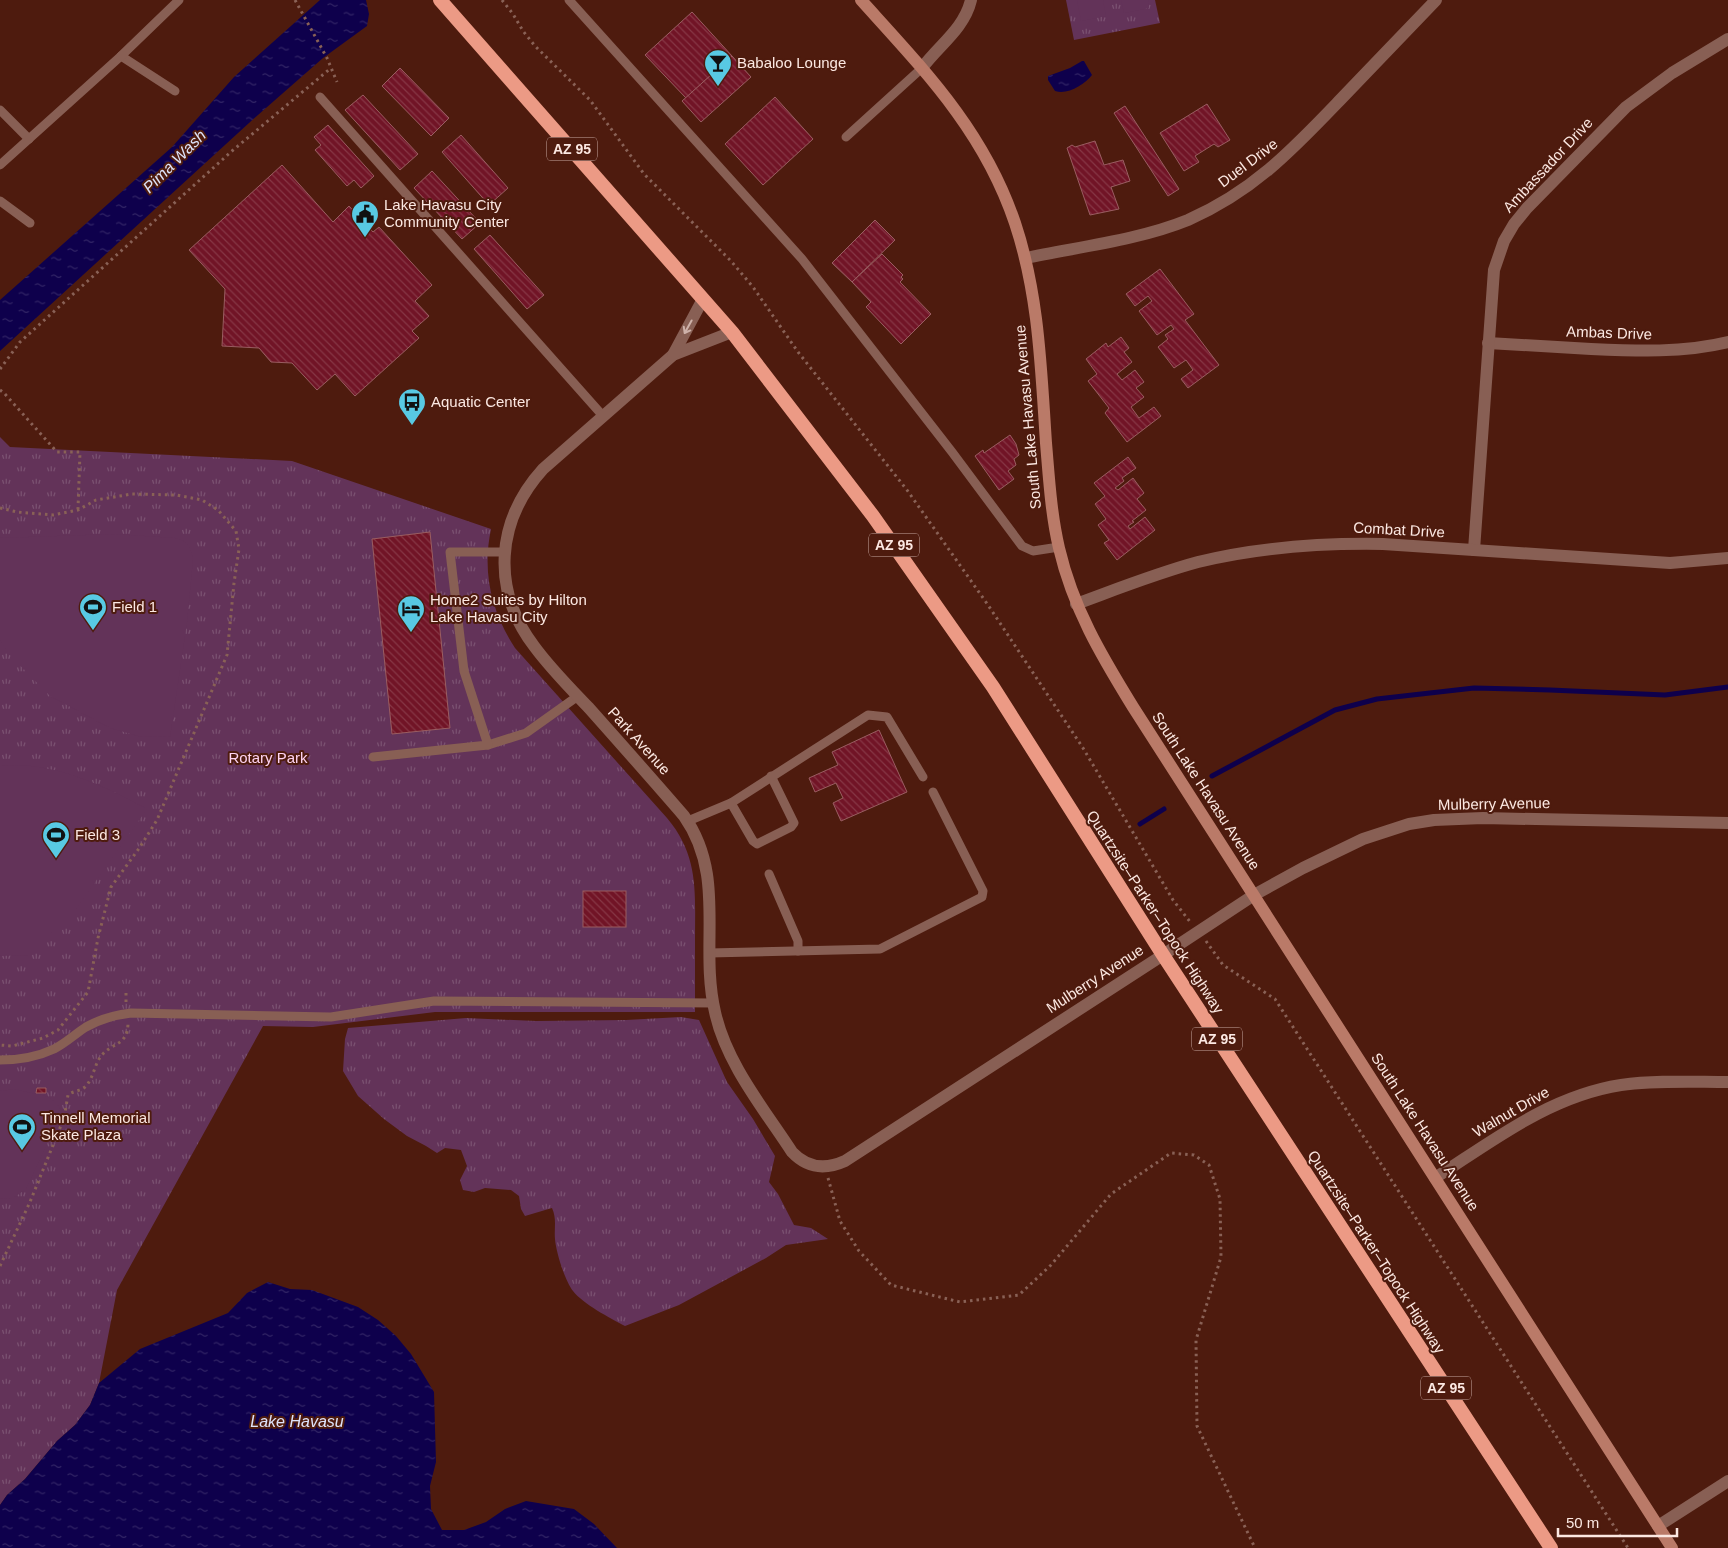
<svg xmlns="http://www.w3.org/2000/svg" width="1728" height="1548" font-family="Arial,sans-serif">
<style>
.grass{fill:url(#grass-tufts)}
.pitch{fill:#633359}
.water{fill:url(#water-ripples)}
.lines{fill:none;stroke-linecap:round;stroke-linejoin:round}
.stream{stroke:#0e004c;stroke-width:5}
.building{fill:url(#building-back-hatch);stroke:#9a5d61}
.path{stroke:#896156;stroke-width:3;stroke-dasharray:2.5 4;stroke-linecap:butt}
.service{stroke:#885f54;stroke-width:9}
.minor{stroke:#885f54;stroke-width:12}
.tertiary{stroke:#885f54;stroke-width:12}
.secondary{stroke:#ba7a68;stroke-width:12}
.trunk{stroke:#ec9a85;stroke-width:14}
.oneway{stroke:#ceb1a9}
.labels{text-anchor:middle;stroke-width:4;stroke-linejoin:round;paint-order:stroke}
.shield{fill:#4e1b0e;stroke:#c8aaa2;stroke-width:1}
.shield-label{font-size:14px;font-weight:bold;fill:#fce8e2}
.poi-label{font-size:15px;fill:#fce8e2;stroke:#4e1b0e;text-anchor:start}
.street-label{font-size:15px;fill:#fce8e2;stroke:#4e1b0e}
.park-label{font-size:15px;fill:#fed3f2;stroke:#4e1b0e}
.water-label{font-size:16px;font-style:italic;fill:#dee3fa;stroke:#4e1b0e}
</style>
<defs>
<pattern id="grass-tufts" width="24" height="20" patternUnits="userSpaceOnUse" patternTransform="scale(1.25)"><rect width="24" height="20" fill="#633359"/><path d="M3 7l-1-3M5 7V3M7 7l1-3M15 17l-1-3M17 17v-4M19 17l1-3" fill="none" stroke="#7a5171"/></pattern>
<pattern id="water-ripples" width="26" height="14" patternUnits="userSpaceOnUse" patternTransform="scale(1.25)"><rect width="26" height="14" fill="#0e004c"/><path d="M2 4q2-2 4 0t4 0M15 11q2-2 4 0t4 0" fill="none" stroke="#322566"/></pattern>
<pattern id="building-back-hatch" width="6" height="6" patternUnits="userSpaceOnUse" patternTransform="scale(1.25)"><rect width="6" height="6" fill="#711426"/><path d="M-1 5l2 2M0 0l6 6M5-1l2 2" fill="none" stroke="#863645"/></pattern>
</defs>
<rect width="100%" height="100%" fill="#4e1b0e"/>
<!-- grass -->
<g class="grass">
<path d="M1066 0H1155L1160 23 1074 40Z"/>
<path d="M0 437 10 447 292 461 491 529C482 572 491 611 515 648L667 818C699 856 695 892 695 939 695 963 695 987 695 1012H435L313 1027 263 1026 117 1290 99 1383 90 1405 75 1425 57 1441 25 1479 7 1495 0 1505Z"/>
<path d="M681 1017 699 1020 727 1082 753 1119 775 1156 769 1182 778 1194 794 1225 811 1228 828 1239 786 1245 766 1258 679 1305 625 1326C610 1318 583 1304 573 1291 565 1281 556 1252 555 1239 554 1228 557 1219 552 1208L525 1216 521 1209 519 1196 511 1190 485 1188 474 1192 463 1190 460 1180 467 1166 461 1150 445 1148 437 1153 426 1146 407 1136 384 1119 358 1096 343 1071 345 1039 348 1028 466 1018 536 1021 626 1020Z"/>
</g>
<!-- pitch -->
<g class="pitch">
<path d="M1077 0H1103L1106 16 1081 21Z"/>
<path d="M1121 0H1148L1149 8 1124 13Z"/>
<path d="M114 534 175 538C188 541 190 546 193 559L187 622 170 737 138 736 110 728 50 696 9 654 0 640V538Z"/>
<path d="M0 766C10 766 21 765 31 766 73 771 110 789 147 809L76 909 28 955 0 956Z"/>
<path d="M16 1089C36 1096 52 1091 62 1112L26 1189 12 1199 0 1198V1091Z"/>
</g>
<!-- water -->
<g class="water">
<path d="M320 0H366L369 14 367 26 323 58 249 123 0 351V300L172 147 234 77Z"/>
<path d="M1082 61H1084L1092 75C1084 85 1068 95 1055 91L1048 80V76L1070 68Z"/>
<path d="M268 1282 290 1289 312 1290 358 1307 378 1320 396 1336 411 1354 434 1392 436 1462 430 1486 431 1509 442 1530H464L486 1522 505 1509 526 1501 574 1509 594 1524 617 1548H0V1505L7 1495 25 1479 57 1441 75 1425 90 1405 99 1383 140 1349 228 1313 247 1293Z"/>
</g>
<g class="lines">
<!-- stream -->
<g class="stream">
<path d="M1212 776 1335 710 1377 699 1474 688 1550 690 1665 695 1728 687"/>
<path d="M1140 824 1164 809"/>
</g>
</g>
<!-- building -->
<g class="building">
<path d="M692 12 732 56 686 98 645 55Z"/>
<path d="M732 56 751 77 701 122 682 101Z"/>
<path d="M400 68 449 118 431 136 382 86Z"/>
<path d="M363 95 418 154 400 170 345 110Z"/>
<path d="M775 97 813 139 763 185 725 144Z"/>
<path d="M1207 104 1230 140 1218 147 1214 144 1195 156 1199 162 1184 171 1160 133Z"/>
<path d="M1125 106 1179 189 1168 196 1114 113Z"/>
<path d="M328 125 374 176 361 188 354 180 347 186 315 150 321 145 314 137Z"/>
<path d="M461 135 508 188 489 205 442 152Z"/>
<path d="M1095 141 1104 165 1123 160 1130 181 1111 187 1119 209 1090 215 1067 148 1072 145 1075 147Z"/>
<path d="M282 165 333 222 349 206 373 232 379 227 432 285 415 301 429 316 412 331 419 338 355 396 335 374 317 390 292 363 271 362 259 348 222 346 225 289 189 250Z"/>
<path d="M432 171 480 223 462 239 414 188Z"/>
<path d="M875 220 895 240 852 282 832 263Z"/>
<path d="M490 235 544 295 527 309 474 249Z"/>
<path d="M882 254 903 275 901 277 903 279 900 282 931 314 901 344 866 307 871 302 852 282Z"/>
<path d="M1160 269 1194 314 1185 320 1219 365 1188 388 1181 379 1193 370 1186 360 1174 368 1158 347 1168 339 1165 335 1174 329 1171 325 1157 335 1139 311 1152 301 1148 296 1135 306 1126 294Z"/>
<path d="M1121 337 1129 348 1124 352 1132 362 1117 374 1122 380 1135 370 1144 382 1136 388 1144 397 1131 407 1139 418 1154 407 1161 416 1127 442 1105 413 1109 408 1088 381 1097 374 1086 359 1106 343 1108 347Z"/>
<path d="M1010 435 1016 444 1019 455 1014 459 1016 465 1008 471 1014 479 999 490 975 456 983 450 984 453Z"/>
<path d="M1128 457 1136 468 1122 478 1124 481 1115 488 1118 490 1133 478 1144 493 1137 499 1146 510 1132 521 1134 522 1128 526 1130 529 1145 517 1155 530 1117 560 1104 543 1109 540 1098 525 1106 519 1095 504 1105 496 1094 483Z"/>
<path d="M430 532 450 728 392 734 372 539Z"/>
<path d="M879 730 907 792 841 821 833 803 843 798 836 783 815 792 809 778 838 765 832 752Z"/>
<rect x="583" y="891" width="43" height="36"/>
<path d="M37 1088H46V1093H36Z"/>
</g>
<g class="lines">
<!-- path -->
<g class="path">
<path d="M295 0 327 58 337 82"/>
<path d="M502 0 513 14 523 31 535 46 590 100 644 174 731 261 753 287 798 352 907 490 988 605 1083 748 1173 900 1191 923"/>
<path d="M0 369 20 342 232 151 331 68"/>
<path d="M0 390 4 393 57 452H80L78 509"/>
<path d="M0 508 17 512 53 515 78 510 96 500 132 494 176 495 202 500 218 510 236 531 239 549 234 583 227 655 157 820 140 847 111 887 98 938 88 992 58 1030 43 1038 12 1046 0 1045"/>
<path d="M1206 941 1223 965 1275 999 1628 1548"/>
<path d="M126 993V1003"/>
<path d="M828 1178 840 1221 859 1251 891 1285 960 1302 1019 1295 1051 1265 1111 1194 1171 1153 1194 1155 1209 1165 1220 1199 1221 1257 1196 1340 1197 1426 1255 1548"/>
<path d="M0 1266 30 1202 64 1118 68 1095C73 1091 80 1091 85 1087 94 1078 94 1064 102 1055 113 1042 127 1046 128 1024"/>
</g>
<!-- service -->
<g class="service">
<path d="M569 0 802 259 952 452 1022 546 1033 551 1059 547"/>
<path d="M121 56 175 91"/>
<path d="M320 97 603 416"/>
<path d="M0 110 29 139"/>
<path d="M846 137 922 68"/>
<path d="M0 165 121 56 179 0"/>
<path d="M0 201 30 223"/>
<path d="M488 745 526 733 578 696"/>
<path d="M373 757 488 745 464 671 450 552H504"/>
<path d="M731 803 753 841 757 844 791 827 794 823 771 776"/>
<path d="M688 821 731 803 868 715 887 717 923 777"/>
<path d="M769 874 798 941V951"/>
<path d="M709 953 880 949 982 897 983 891 933 792"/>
<path d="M0 1060C19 1060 37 1057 54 1049 66 1043 75 1034 86 1027 100 1019 115 1015 131 1013L331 1017 434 1001 713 1003"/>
</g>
<!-- minor -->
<g class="minor">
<path d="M922 68C939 45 964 29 971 0"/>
<path d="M1026 258C1078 247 1139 240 1188 220 1254 191 1293 149 1341 99 1373 66 1404 33 1436 0"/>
<path d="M732 332 673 355 543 469C496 521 491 589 534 646 550 668 570 688 589 708 621 744 653 780 684 816 727 877 699 944 715 1012 726 1063 764 1109 792 1152 807 1168 825 1170 845 1161L1163 955"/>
<path d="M1488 343C1523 345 1557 347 1591 349 1637 351 1683 353 1728 342"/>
<path d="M673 355 703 299"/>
<path d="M1474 550 1494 270 1504 241 1514 224 1527 208 1626 107 1672 73 1728 39"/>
<path d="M1076 604C1117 589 1157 573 1198 562 1259 547 1321 543 1383 544L1670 563 1728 558"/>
<path d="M1435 1178C1494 1140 1550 1096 1621 1085 1656 1080 1693 1082 1728 1082"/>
<path d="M1658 1526 1728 1481"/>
</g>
<!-- tertiary -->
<path class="tertiary" d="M1163 955 1254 895 1303 868 1363 839 1409 824 1434 820 1483 818 1728 823"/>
<!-- secondary -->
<path class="secondary" d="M861 0C925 71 984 131 1015 223 1039 295 1041 369 1046 443 1049 478 1051 514 1059 548 1073 608 1101 655 1133 707L1672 1548"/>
<!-- trunk -->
<path class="trunk" d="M440 0 732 332 873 516 993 687 1163 955 1551 1548"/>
</g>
<!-- one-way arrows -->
<defs><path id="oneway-shaft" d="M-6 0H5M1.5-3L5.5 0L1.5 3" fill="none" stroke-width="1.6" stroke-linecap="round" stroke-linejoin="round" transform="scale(1.25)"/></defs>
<use class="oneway" href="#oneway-shaft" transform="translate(688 327) rotate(119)"/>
<!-- icons -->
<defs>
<g id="bar-pin" transform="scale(1.4375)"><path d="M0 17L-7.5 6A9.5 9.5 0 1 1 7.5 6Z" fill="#58c9e3" stroke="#4e1b0e"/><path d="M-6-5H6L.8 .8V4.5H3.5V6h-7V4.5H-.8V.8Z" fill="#111"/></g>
<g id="civic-pin" transform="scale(1.4375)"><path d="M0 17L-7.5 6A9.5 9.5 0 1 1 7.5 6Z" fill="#58c9e3" stroke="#4e1b0e"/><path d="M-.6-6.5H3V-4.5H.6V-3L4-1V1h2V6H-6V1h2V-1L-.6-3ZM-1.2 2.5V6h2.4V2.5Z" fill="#111"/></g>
<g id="bus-pin" transform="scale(1.4375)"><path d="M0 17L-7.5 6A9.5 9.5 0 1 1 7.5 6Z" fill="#58c9e3" stroke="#4e1b0e"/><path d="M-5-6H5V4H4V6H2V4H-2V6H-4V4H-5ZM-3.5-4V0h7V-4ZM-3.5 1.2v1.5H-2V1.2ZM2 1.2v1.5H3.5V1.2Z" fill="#111"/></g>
<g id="stadium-pin" transform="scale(1.4375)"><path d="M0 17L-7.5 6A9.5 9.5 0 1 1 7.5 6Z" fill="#58c9e3" stroke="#4e1b0e"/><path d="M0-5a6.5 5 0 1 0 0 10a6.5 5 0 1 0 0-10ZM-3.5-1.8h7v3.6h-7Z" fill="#111"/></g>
<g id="hotel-pin" transform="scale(1.4375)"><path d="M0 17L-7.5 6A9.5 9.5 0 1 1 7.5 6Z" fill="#58c9e3" stroke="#4e1b0e"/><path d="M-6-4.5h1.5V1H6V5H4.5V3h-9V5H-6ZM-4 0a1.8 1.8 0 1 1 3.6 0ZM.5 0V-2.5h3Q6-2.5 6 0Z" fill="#111"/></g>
</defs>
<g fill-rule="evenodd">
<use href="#bar-pin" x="718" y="63"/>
<use href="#civic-pin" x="365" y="214"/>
<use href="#bus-pin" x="412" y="402"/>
<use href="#stadium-pin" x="93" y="607"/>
<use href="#hotel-pin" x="411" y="609"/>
<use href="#stadium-pin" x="56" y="835"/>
<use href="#stadium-pin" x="22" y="1127"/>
</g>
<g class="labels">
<!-- shield labels -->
<g class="shield">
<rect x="547" y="137.5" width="50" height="23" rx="4"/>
<rect x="869" y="533.5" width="50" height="23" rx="4"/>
<rect x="1192" y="1027.5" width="50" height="23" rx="4"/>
<rect x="1421" y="1376.5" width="50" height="23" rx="4"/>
</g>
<g class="shield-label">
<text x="572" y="154">AZ 95</text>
<text x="894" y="550">AZ 95</text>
<text x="1217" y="1044">AZ 95</text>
<text x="1446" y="1393">AZ 95</text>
</g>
<!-- poi labels -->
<g class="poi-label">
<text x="737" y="68">Babaloo Lounge</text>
<text x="384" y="210">Lake Havasu City<tspan x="384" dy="17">Community Center</tspan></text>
<text x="431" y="407">Aquatic Center</text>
<text x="430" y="605">Home2 Suites by Hilton<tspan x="430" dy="17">Lake Havasu City</tspan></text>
<text x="112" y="612">Field 1</text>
<text x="75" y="840">Field 3</text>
<text x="41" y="1123">Tinnell Memorial<tspan x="41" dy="17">Skate Plaza</tspan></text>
</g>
<!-- street labels -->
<g class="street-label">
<text transform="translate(1248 163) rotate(-37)" y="5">Duel Drive</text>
<text transform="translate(1548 165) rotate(-47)" y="5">Ambassador Drive</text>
<text transform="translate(1609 333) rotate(2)" y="5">Ambas Drive</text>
<text transform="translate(1028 417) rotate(-95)" y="5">South Lake Havasu Avenue</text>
<text transform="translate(1399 530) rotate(3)" y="5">Combat Drive</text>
<text transform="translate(639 741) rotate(48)" y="5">Park Avenue</text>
<text transform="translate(1206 791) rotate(57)" y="5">South Lake Havasu Avenue</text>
<text transform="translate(1494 804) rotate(-1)" y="5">Mulberry Avenue</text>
<text transform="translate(1155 912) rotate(57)" y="5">Quartzsite–Parker–Topock Highway</text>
<text transform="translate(1095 979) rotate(-33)" y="5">Mulberry Avenue</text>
<text transform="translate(1511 1112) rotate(-30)" y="5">Walnut Drive</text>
<text transform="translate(1425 1132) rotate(57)" y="5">South Lake Havasu Avenue</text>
<text transform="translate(1376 1252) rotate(57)" y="5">Quartzsite–Parker–Topock Highway</text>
</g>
<!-- park labels -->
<g class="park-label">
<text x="268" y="763">Rotary Park</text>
</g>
<!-- water labels -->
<g class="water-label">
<text transform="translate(174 161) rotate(-45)" y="6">Pima Wash</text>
<text x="297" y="1427">Lake Havasu</text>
</g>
</g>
<!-- scale -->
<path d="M1558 1528v8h119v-8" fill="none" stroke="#fce8e2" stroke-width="2.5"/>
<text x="1566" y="1528" font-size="15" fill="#fce8e2" stroke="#4e1b0e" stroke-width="4" paint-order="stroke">50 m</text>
</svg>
